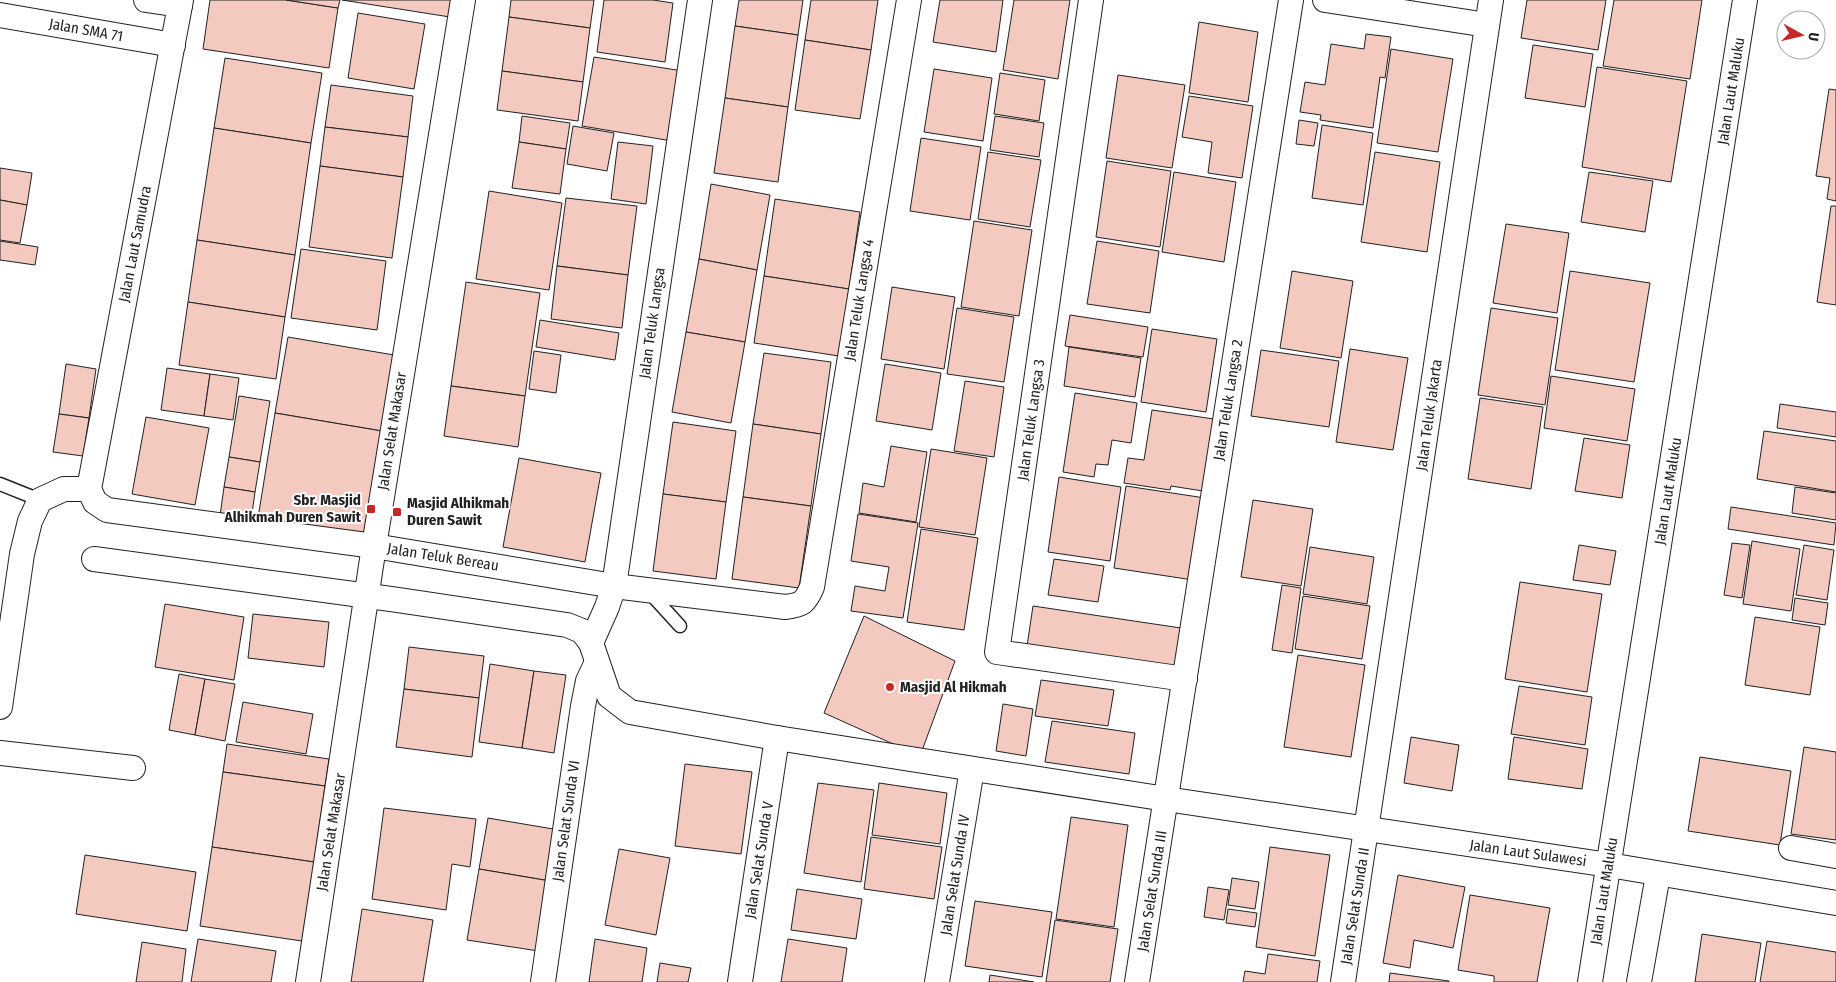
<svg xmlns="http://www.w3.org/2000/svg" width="1836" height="982" font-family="'Fira Sans Condensed',sans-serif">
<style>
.building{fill:#f3c9c0;stroke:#222}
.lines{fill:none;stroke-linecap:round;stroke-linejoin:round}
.lane-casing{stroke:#222;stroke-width:15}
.street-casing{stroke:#222;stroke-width:26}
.lane{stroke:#fff;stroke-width:12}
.street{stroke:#fff;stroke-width:24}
.poi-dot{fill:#c62828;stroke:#fff;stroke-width:2}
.labels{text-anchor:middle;stroke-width:4;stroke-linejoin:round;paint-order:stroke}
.street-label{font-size:15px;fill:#222;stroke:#fff}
.poi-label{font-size:15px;font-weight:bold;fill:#222;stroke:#fff;text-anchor:start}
</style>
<rect width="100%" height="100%" fill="#fff"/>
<!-- building -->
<g class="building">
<path d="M210 0H286L338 8 329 68 203 49Z"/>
<path d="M286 0H340L338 8Z"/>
<path d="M342 0H452L450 17Z"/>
<path d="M511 0H594L590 28 509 17Z"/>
<path d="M604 0H653L673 3 665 62 597 52Z"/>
<path d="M739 0H803L798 35 735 26Z"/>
<path d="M811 0H878L871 50 805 40Z"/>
<path d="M940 0H1003L996 52 933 42Z"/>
<path d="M1014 0H1070L1058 79 1003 70Z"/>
<path d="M1527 0H1606L1598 50 1521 38Z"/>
<path d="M1614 0H1702L1690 79 1603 66Z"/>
<path d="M358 13 425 24 414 89 348 78Z"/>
<path d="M509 17 590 28 583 82 502 71Z"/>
<path d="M1199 22 1258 32 1248 102 1189 93Z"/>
<path d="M735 26 798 35 788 107 725 98Z"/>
<path d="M1366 34 1391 37 1385 78 1380 77 1373 128 1320 120 1321 115 1300 112 1305 82 1325 85 1331 44 1364 49Z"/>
<path d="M805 40 871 50 860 119 795 110Z"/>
<path d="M1533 45 1593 54 1585 107 1525 98Z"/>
<path d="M1391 49 1453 59 1438 152 1377 143Z"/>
<path d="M594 57 683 71 672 141 582 126Z"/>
<path d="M225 58 322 73 311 143 214 128Z"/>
<path d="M1597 67 1687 81 1671 182 1582 167Z"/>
<path d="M934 69 992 78 983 141 924 132Z"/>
<path d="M502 71 583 82 578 121 497 110Z"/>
<path d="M1000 73 1045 80 1039 121 994 114Z"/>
<path d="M1118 75 1185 85 1172 168 1106 158Z"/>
<path d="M331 85 413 96 408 137 325 127Z"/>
<path d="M1829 89 1836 90V201L1827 199 1830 178 1816 176Z"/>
<path d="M1189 96 1253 106 1242 178 1208 173 1212 142 1182 137Z"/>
<path d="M725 98 788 107 778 182 714 173Z"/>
<path d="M522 116 570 123 566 149 519 142Z"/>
<path d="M995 116 1044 123 1039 157 990 150Z"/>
<path d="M1299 120 1318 123 1314 146 1296 144Z"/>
<path d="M1322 125 1373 133 1363 205 1312 198Z"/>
<path d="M573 126 614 133 607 171 567 164Z"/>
<path d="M325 127 408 137 403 177 320 166Z"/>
<path d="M214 128 311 143 295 255 197 240Z"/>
<path d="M921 138 981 147 970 220 910 211Z"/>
<path d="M519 142 566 149 560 194 512 188Z"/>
<path d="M618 142 653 146 646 204 611 199Z"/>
<path d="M988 152 1041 160 1030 227 978 219Z"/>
<path d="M1375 152 1440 162 1427 252 1361 242Z"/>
<path d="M1107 161 1171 171 1160 247 1096 237Z"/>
<path d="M320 166 403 177 392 258 309 247Z"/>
<path d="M0 168 32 173 27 205 0 200Z"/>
<path d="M1174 172 1236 182 1224 262 1162 252Z"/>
<path d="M1589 172 1653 181 1645 232 1581 222Z"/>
<path d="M711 184 770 195 757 270 699 259Z"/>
<path d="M489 191 562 203 549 290 476 279Z"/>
<path d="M566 198 637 206 628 275 557 266Z"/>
<path d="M775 199 860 212 849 289 764 276Z"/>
<path d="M0 200 27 205 20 243 0 240Z"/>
<path d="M1831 206H1836V305L1817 302Z"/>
<path d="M974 221 1032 230 1019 316 961 307Z"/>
<path d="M1506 224 1569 233 1557 313 1493 303Z"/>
<path d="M197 240 295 255 285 317 188 302Z"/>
<path d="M0 241 38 247 35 265 0 260Z"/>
<path d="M1097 241 1159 251 1150 313 1087 304Z"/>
<path d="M301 249 386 261 377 330 291 318Z"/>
<path d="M699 259 757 270 745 342 686 332Z"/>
<path d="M557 266 628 275 622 328 551 319Z"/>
<path d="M1292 271 1353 281 1341 358 1280 348Z"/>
<path d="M1570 271 1650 283 1634 382 1555 370Z"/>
<path d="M764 276 849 289 839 356 754 343Z"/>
<path d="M466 282 540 293 525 396 451 386Z"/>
<path d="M892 287 955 297 944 369 881 359Z"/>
<path d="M188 302 285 317 276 379 179 365Z"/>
<path d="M957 308 1014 317 1004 382 947 374Z"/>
<path d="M1491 308 1558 318 1545 405 1478 395Z"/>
<path d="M1070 315 1148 327 1143 357 1065 346Z"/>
<path d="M540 320 619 333 615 360 536 347Z"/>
<path d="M1152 329 1217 339 1206 412 1141 402Z"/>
<path d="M686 332 745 342 731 423 672 412Z"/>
<path d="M288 337 394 355 382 431 275 413Z"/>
<path d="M1069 347 1141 358 1135 397 1064 386Z"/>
<path d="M1350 349 1408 358 1393 450 1336 442Z"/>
<path d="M1261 350 1339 361 1329 427 1251 416Z"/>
<path d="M534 351 561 355 556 393 529 389Z"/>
<path d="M764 353 831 362 821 434 753 424Z"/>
<path d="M66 364 96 369 89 418 59 414Z"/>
<path d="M885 364 941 373 932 430 876 421Z"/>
<path d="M167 368 210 374 204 416 161 410Z"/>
<path d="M210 374 239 378 233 420 204 416Z"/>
<path d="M1551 376 1635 389 1627 441 1544 428Z"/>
<path d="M965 381 1004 387 994 457 954 451Z"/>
<path d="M451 386 525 396 518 447 444 436Z"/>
<path d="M1075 393 1137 403 1131 443 1112 440 1108 465 1096 464 1094 477 1063 472Z"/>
<path d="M239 396 270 401 260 462 229 457Z"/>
<path d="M1480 398 1543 407 1531 489 1468 479Z"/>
<path d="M1780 404 1836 412V437L1777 428Z"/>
<path d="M1152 410 1214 419 1203 491 1171 486 1170 490 1124 483 1128 458 1144 460Z"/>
<path d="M275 413 382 431 364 537 258 518Z"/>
<path d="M59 414 89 418 83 456 53 452Z"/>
<path d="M146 417 209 428 195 505 132 494Z"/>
<path d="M673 422 736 431 726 502 663 494Z"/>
<path d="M753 424 821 434 811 506 743 497Z"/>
<path d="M1764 431 1836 441V492L1757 479Z"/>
<path d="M1584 438 1630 445 1622 498 1575 491Z"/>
<path d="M891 446 927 452 916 522 859 513 863 483 884 487Z"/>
<path d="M931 449 987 458 975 535 919 527Z"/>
<path d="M229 457 260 462 255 492 224 487Z"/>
<path d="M519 458 601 473 585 562 503 547Z"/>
<path d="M1059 477 1121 487 1110 561 1048 552Z"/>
<path d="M1126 486 1205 498 1193 580 1114 568Z"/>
<path d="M224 487 255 492 251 521 220 516Z"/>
<path d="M1795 487 1836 493V520L1792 513Z"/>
<path d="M663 494 726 502 716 579 653 571Z"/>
<path d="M743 497 811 506 799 588 732 579Z"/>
<path d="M1253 500 1313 509 1301 586 1241 577Z"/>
<path d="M1731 507 1836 523 1834 545 1728 529Z"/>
<path d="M858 514 918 523 903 618 851 611 855 586 885 591 889 567 851 561Z"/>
<path d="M921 529 978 538 964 630 907 622Z"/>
<path d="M1752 541 1800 549 1791 611 1743 604Z"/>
<path d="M1732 543 1750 545 1742 598 1724 595Z"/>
<path d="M1579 545 1616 551 1610 585 1573 580Z"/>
<path d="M1804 545 1834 550 1827 600 1796 595Z"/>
<path d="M1310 547 1374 557 1367 604 1303 594Z"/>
<path d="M1054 559 1104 566 1098 602 1048 595Z"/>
<path d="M1520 582 1602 594 1587 692 1505 679Z"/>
<path d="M1282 585 1301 588 1292 653 1272 650Z"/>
<path d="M1303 596 1370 606 1362 659 1295 649Z"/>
<path d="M1795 598 1828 603 1825 625 1792 620Z"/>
<path d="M165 604 244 617 234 680 155 667Z"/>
<path d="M1033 606 1181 628 1175 669 1027 646Z"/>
<path d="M253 614 329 622 324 667 248 658Z"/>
<path d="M864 616 955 661 920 756 824 713Z"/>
<path d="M1755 617 1820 627 1810 695 1745 685Z"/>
<path d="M409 647 484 656 479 698 404 689Z"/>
<path d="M1298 655 1365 665 1351 757 1284 747Z"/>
<path d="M490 664 534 671 522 748 479 742Z"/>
<path d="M534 671 566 675 554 753 522 748Z"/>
<path d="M179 674 205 679 195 735 169 730Z"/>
<path d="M205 679 235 684 225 741 195 735Z"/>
<path d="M1041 680 1114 690 1108 726 1035 716Z"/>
<path d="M1519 686 1592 697 1585 745 1511 734Z"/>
<path d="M404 689 479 698 472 757 396 747Z"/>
<path d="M243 702 313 714 306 754 236 742Z"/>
<path d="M1003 704 1033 709 1026 756 996 751Z"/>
<path d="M1052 721 1135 733 1129 774 1045 762Z"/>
<path d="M1411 737 1459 745 1452 791 1404 783Z"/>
<path d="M1514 737 1588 749 1582 789 1508 779Z"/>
<path d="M227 744 329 759 325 786 223 772Z"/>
<path d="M1804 747 1836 752V840L1791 834Z"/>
<path d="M1700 757 1791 771 1780 845 1688 831Z"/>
<path d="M685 764 752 772 741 854 675 846Z"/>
<path d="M223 772 325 786 314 862 212 847Z"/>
<path d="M818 783 874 790 861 882 804 873Z"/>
<path d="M879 783 947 793 940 844 872 835Z"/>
<path d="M384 808 476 819 470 867 452 864 446 910 372 899Z"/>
<path d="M1071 817 1128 825 1114 927 1056 919Z"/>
<path d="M488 818 565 831 556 882 479 869Z"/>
<path d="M871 837 942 847 934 899 864 889Z"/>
<path d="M212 847 314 862 302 941 200 926Z"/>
<path d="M1270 847 1330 855 1315 956 1256 947Z"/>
<path d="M619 849 670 858 656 935 605 925Z"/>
<path d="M85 855 196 872 187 931 76 914Z"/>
<path d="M479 869 556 882 545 952 467 940Z"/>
<path d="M1398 875 1465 887 1453 948 1414 940 1410 968 1383 963Z"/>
<path d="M1232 878 1259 882 1255 909 1228 905Z"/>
<path d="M1208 887 1229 890 1224 920 1204 917Z"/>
<path d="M797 889 862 899 856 939 791 930Z"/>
<path d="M1470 895 1550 908 1537 982H1494V976L1458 970Z"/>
<path d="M975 901 1052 912 1042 977 965 966Z"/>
<path d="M362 909 433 920 423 982H351Z"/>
<path d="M1228 909 1257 913 1255 927 1226 923Z"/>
<path d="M1055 920 1118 929 1110 982H1046Z"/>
<path d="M1702 934 1761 943 1755 982H1695Z"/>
<path d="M198 939 276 951 271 982H191Z"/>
<path d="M595 939 647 948 642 982H589Z"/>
<path d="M788 939 847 948 842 982H781Z"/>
<path d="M1767 941 1836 952V982H1760Z"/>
<path d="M142 942 186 949 182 982H136Z"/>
<path d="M1268 954 1320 961 1317 982H1243L1245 971 1265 974Z"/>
<path d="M660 963 691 968 688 982H657Z"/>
<path d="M1390 973 1449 981V982H1389Z"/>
<path d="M990 975 1034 982H989Z"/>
</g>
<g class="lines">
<!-- lane casing -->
<g class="lane-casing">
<g id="lane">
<path d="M0 484 40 500"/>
<path d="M649 592 680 626"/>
</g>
</g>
<!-- street casing -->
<g class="street-casing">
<g id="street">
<path d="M146 0 180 5"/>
<path d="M181 0 89 489 95 502 107 510 374 546 614 586 785 607C802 605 805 603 812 587L909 0"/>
<path d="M1091 0 997 652 1185 679"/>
<path d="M1325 0 1487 25"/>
<path d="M0 15 173 45"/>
<path d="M94 559 391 599 567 625 582 631 591 643 609 696 630 712 777 738 1166 799 1609 865 1836 903"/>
<path d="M591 643 607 607 614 586 700 0"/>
<path d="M0 707 22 554 30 521 40 500 64 489H89"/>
<path d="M0 753 133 768"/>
<path d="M1791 848 1836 856"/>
<path d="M308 982 374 546 463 0"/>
<path d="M543 982 583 706 588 681 597 662"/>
<path d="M740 982 777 738"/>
<path d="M937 982 972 769"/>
<path d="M1137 982 1291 0"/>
<path d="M1343 982 1491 0"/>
<path d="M1590 982 1745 0"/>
<path d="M1639 982 1658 875"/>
</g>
</g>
<!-- lane -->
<use href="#lane" class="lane"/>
<!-- street -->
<use href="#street" class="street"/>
</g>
<!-- markers -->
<g class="poi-dot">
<rect x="366" y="504" width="10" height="10" rx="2.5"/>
<rect x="392" y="507" width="10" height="10" rx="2.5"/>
<circle cx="890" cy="687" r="5"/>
</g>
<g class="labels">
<!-- street labels -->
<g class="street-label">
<text transform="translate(86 30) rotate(10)" y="5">Jalan SMA 71</text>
<text transform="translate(1731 91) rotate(-81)" y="5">Jalan Laut Maluku</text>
<text transform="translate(135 244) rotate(-79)" y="5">Jalan Laut Samudra</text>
<text transform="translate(859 300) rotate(-81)" y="5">Jalan Teluk Langsa 4</text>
<text transform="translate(652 323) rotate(-82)" y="5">Jalan Teluk Langsa</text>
<text transform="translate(1228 400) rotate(-81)" y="5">Jalan Teluk Langsa 2</text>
<text transform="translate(1429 415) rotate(-82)" y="5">Jalan Teluk Jakarta</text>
<text transform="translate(1031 420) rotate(-82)" y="5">Jalan Teluk Langsa 3</text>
<text transform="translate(392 431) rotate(-81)" y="5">Jalan Selat Makasar</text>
<text transform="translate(1668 491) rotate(-81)" y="5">Jalan Laut Maluku</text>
<text transform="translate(443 557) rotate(9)" y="5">Jalan Teluk Bereau</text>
<text transform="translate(566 821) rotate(-82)" y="5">Jalan Selat Sunda VI</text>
<text transform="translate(331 832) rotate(-81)" y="5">Jalan Selat Makasar</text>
<text transform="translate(1528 853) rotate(8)" y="5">Jalan Laut Sulawesi</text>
<text transform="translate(759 860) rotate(-81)" y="5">Jalan Selat Sunda V</text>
<text transform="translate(955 875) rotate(-81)" y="5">Jalan Selat Sunda IV</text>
<text transform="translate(1152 891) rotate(-81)" y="5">Jalan Selat Sunda III</text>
<text transform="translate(1604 891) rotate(-81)" y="5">Jalan Laut Maluku</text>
<text transform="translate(1355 906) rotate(-81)" y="5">Jalan Selat Sunda II</text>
</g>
<!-- poi labels -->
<g class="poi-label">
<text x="361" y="505" text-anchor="end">Sbr. Masjid<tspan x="361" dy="17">Alhikmah Duren Sawit</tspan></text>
<text x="407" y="508">Masjid Alhikmah<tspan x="407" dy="17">Duren Sawit</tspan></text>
<text x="900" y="692">Masjid Al Hikmah</text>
</g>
</g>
<!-- north arrow -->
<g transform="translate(1801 35) rotate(98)"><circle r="24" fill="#ffffff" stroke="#a7a7a7"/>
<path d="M0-4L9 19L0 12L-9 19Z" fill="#c62828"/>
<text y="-8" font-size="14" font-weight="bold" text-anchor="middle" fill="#222222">U</text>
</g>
</svg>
